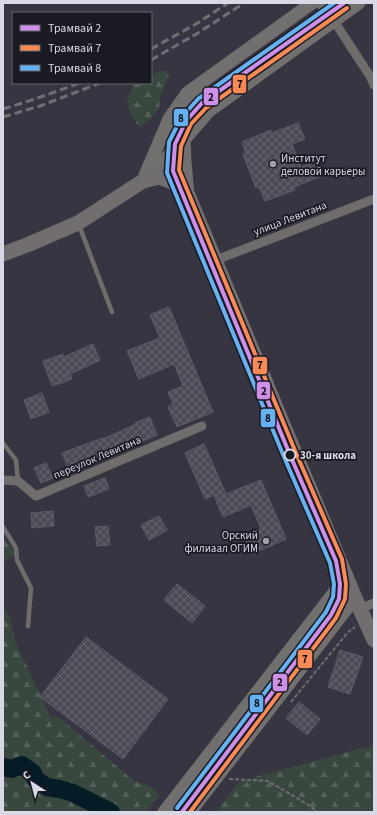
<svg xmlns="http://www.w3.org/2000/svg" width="377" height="815" font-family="'Source Sans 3',sans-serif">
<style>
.forest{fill:url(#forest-firs)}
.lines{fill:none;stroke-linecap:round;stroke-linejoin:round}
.river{stroke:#051c27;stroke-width:18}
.building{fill:url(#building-cross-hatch);stroke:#5c5c66}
.path{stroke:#706d70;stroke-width:2;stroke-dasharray:4 2;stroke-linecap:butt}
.lane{stroke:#706c6c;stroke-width:4.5}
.street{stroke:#706c6c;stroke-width:9}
.secondary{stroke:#726f6f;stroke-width:13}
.primary{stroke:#726d6f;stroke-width:15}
.rail{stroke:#716f73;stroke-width:3;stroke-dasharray:8 4;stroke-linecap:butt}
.tram-1-casing{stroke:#1a1a23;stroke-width:7}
.tram-2-casing{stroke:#1a1a23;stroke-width:7}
.tram-3-casing{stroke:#1a1a23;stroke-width:7}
.tram-1{stroke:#ce8fe9;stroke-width:4}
.tram-2{stroke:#f98a56;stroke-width:4}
.tram-3{stroke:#66b1f2;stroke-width:4}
.poi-dot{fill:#9f9fac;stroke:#1a1a23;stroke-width:1.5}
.stop-dot{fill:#1a1a23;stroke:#d8d8e6;stroke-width:2}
.labels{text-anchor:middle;stroke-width:3.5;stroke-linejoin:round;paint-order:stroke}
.poi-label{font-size:11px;fill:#d8d8e6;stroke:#1a1a23;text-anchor:start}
.street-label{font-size:11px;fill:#d8d8e6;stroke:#1a1a23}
.stop-label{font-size:11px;font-weight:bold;fill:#d8d8e6;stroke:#1a1a23;text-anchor:start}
.line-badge{stroke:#1a1a23;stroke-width:1.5}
.pale-badge-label{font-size:11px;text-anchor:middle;font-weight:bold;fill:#111}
</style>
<defs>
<pattern id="forest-firs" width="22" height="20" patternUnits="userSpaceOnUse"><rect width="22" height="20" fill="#39483e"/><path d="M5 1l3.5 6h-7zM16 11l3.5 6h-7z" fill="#55625a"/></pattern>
<pattern id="building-cross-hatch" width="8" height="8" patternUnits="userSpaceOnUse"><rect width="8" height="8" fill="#4c4b55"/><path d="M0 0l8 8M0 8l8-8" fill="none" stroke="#65646d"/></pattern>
</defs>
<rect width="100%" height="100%" fill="#363541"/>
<!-- forest -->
<g class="forest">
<path d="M160 71H167L169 75 160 97 159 109 150 120 140 126 136 123 131 115 127 100 133 85 137 83H151V76Z"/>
<path d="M3 538 17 553 3 563Z"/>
<path d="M3 606 8 613 16 643 51 718 59 717 134 781 151 787 160 795 146 812H3Z"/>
<path d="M374 745V812H216L240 781Z"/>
</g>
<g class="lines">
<!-- river -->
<path class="river" d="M3 767 12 769 22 765 33 773 35 779 47 787 60 789 73 793 111 812"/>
</g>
<!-- building -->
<g class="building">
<path d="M298 123 305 139 292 144 301 167 314 162 319 177 294 187 295 190 265 201 259 187 256 188 243 154 246 153 242 142 271 130 272 133Z"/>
<path d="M169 307 213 412 177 427 168 407 173 404 168 392 183 386 174 364 139 379 127 351 160 338 150 315Z"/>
<path d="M93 344 100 360 70 374 72 379 52 386 43 361 63 354 64 357Z"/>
<path d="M42 393 49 412 31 419 24 400Z"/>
<path d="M150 417 157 435 117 452V451L85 462 86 464 69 470 62 453 103 438V439L136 424 135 423Z"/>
<path d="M204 444 226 494 261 480 286 539 252 554 244 536 261 529 251 505 223 517 214 495 205 499 185 453Z"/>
<path d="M46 463 53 478 41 483 34 468Z"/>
<path d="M105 478 109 489 88 497 84 486Z"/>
<path d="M53 511 54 526 32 528 31 513Z"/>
<path d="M159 516 167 530 149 540 141 525Z"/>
<path d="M108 526 110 545 97 546 95 527Z"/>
<path d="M177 584 205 606 192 623 164 600Z"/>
<path d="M86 637 168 699 123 759 40 697Z"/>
<path d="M340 650 363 657 350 694 328 687Z"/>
<path d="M299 702 320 719 307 735 286 718Z"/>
</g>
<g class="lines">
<!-- path -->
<g class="path">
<path d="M291 702 348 632 355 627"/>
<path d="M229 779 268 781 307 804 318 812"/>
</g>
<!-- lane -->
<g class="lane">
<path d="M79 225 112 312"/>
<path d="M3 443 16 460 18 481"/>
<path d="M3 527 16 548 17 560 31 588 28 626"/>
</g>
<!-- street -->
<g class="street">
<path d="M334 21 370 76 374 85"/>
<path d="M216 260 374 199"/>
<path d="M3 480 18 481 36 496 202 426"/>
<path d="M360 609 374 603"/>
</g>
<!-- secondary -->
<g class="secondary">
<path d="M322 3 334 21"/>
<path d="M145 175 169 119 187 93 312 3"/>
<path d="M143 181 184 140 209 111 359 3"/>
<path d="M188 195C186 170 181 136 187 111 189 104 192 98 196 92"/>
<path d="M164 812 347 576"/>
<path d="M190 812 355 598"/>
</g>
<!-- primary -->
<path class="primary" d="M3 254 27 245 78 223 143 181 159 177 172 182 188 195 355 598 374 640"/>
<!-- rail -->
<g class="rail">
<path d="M151 49 196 24 228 3"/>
<path d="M151 60 198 33 244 3"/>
<path d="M3 109 35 99 80 83"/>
<path d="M3 117 40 106 100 83"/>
</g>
<!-- tram-1 casing -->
<g class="tram-1-casing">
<path id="tram-1" d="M182 812 331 615 339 599 340 584 336 561 290 455 173 171 175 144 186 121 202 103 344 3"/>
</g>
<!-- tram-2 casing -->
<g class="tram-2-casing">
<path id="tram-2" d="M190 812 336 618 345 599 346 584 342 559 296 453 179 170 181 146 191 124 206 108 347 8"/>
</g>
<!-- tram-3 casing -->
<g class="tram-3-casing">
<path id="tram-3" d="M177 808 326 612 333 597 334 584 330 563 284 457 167 173 169 142 181 118 198 99 334 3"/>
</g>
<!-- tram-1 -->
<use href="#tram-1" class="tram-1"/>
<!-- tram-2 -->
<use href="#tram-2" class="tram-2"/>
<!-- tram-3 -->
<use href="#tram-3" class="tram-3"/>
</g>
<!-- markers -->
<g class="poi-dot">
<circle cx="273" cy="164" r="4"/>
<circle cx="266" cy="541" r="4"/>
</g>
<circle class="stop-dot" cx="290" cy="455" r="5.5"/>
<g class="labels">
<!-- poi labels -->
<g class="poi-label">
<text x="281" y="162">Институт<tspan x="281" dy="13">деловой карьеры</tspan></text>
<text x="258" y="539" text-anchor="end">Орский<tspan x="258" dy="13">филиаал ОГИМ</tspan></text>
</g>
<!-- street labels -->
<g class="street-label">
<text transform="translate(290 218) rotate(-21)" y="4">улица Левитана</text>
<text transform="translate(97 457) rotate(-23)" y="4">переулок Левитана</text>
</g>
<!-- stop labels -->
<g class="stop-label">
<text x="300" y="459">30-я школа</text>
</g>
</g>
<g class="line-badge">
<rect x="232" y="74" width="15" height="20" rx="4" fill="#f98a56"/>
<rect x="203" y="87" width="16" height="19" rx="4" fill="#ce8fe9"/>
<rect x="173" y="108" width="16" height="19" rx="4" fill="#66b1f2"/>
<rect x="252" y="356" width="16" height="19" rx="4" fill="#f98a56"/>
<rect x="256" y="381" width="15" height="19" rx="4" fill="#ce8fe9"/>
<rect x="260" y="408" width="16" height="20" rx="4" fill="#66b1f2"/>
<rect x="297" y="649" width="16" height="20" rx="4" fill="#f98a56"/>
<rect x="272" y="673" width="16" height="19" rx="4" fill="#ce8fe9"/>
<rect x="249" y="694" width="15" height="19" rx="4" fill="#66b1f2"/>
</g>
<g class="pale-badge-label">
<text x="240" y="88">7</text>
<text x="211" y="101">2</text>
<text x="181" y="122">8</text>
<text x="260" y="369">7</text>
<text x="264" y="395">2</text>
<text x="268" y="422">8</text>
<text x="305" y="663">7</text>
<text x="280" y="686">2</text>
<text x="257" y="707">8</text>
</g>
<!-- border -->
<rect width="377" height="815" fill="none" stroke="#d8d8e6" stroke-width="8"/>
<!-- legend -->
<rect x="12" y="12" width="140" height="72" fill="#1a1a23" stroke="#666671"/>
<rect x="20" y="25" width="20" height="6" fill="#ce8fe9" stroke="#666671"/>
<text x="48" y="32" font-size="12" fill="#d8d8e6">Трамвай 2</text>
<rect x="20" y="45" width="20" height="6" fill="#f98a56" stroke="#666671"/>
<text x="48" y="52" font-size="12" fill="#d8d8e6">Трамвай 7</text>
<rect x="20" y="65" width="20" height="6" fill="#66b1f2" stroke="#666671"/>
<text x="48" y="72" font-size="12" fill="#d8d8e6">Трамвай 8</text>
<!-- north arrow -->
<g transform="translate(32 783) rotate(324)" stroke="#1a1a23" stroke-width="3" paint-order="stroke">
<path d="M0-3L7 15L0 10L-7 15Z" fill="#d8d8e6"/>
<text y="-6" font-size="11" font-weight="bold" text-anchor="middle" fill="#d8d8e6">С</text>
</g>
</svg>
